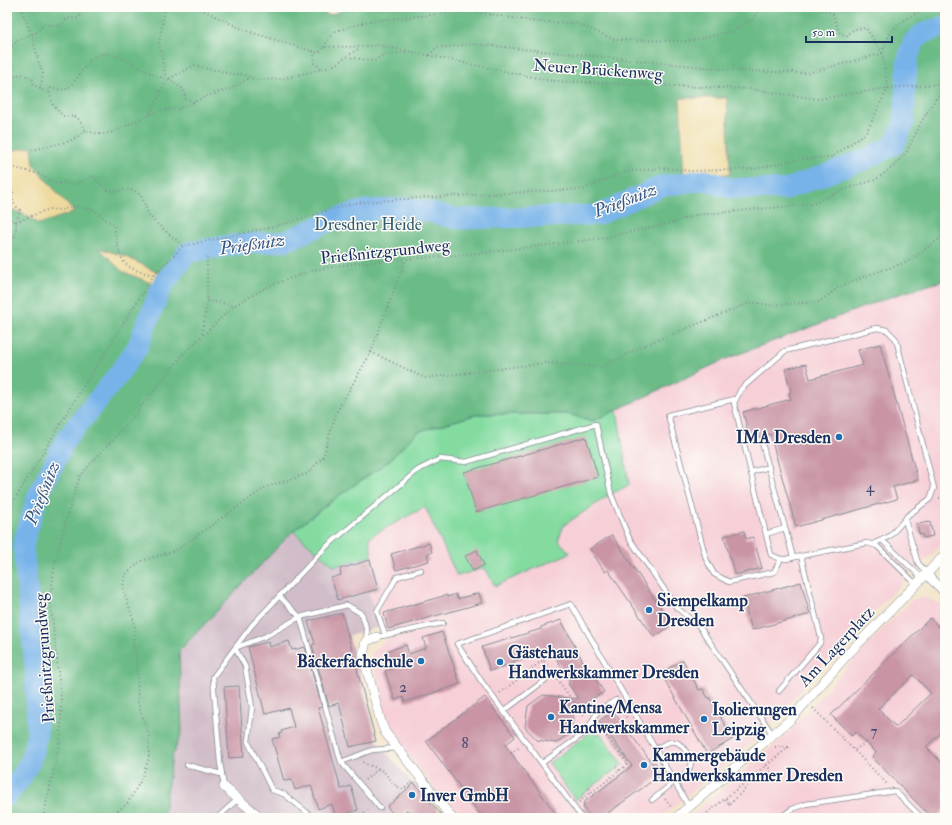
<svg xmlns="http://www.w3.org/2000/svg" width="952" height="825" font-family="'IM FELL Double Pica',serif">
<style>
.built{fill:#f6cfd7}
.industrial{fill:#d1bdc9}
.green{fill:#83dba0;stroke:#4f857f}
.forest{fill:#6abb86;stroke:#427572;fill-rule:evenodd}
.sand{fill:#eeda9e;stroke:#84847e}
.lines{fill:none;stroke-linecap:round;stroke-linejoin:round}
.river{stroke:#77b3e9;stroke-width:21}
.building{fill:#c995a5;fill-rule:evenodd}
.service-casing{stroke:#868a94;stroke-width:6}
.minor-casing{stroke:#868a94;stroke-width:10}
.path{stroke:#868a94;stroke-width:2;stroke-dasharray:1 3;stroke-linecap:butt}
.service{stroke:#fff;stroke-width:4.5}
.minor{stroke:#fff;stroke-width:9}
.poi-dot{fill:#1f6fb2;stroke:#fdfcf7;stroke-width:1.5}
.labels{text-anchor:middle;stroke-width:3;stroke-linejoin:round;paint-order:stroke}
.number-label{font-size:15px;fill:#464870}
.street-label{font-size:17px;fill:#1b2f5e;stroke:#fdfcf7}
.park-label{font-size:17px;fill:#355a6e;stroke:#fdfcf7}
.poi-label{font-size:17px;font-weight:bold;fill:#1b2f5e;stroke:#fdfcf7;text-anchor:start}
.water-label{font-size:18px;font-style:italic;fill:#375788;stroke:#fdfcf7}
</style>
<rect width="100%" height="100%" fill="#fdfcf7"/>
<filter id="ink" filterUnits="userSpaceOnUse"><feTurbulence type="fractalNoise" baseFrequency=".025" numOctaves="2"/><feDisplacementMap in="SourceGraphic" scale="8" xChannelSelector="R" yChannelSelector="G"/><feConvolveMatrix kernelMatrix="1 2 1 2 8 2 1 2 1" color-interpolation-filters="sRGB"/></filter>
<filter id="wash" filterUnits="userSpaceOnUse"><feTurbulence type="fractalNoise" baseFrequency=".012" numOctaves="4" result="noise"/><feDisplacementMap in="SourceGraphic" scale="16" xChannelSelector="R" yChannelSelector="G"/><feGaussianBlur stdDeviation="0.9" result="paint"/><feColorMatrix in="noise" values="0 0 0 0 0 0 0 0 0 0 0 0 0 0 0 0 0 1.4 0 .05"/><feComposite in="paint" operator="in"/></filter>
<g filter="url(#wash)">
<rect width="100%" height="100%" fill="#f2e5ca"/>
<!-- built -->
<g class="built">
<path d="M945 280V541L844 641 760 736 660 818H458L389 731 371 653 385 640 447 625 444 621 381 634 369 593 381 589 372 556 369 537 425 507 457 576 485 568 570 552 558 540 564 525 611 494 629 485 617 410 726 359 893 296Z"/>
<path d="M923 597 941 604 945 609V818H688L786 735 861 651 913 599Z"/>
</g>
<!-- industrial -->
<path class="industrial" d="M293 531 334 566 372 556 381 589 369 593 379 627 349 636 378 742 442 818H163L172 757 182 732 179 651Z"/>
<!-- green -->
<g class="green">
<path d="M617 410 629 485 611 494 564 525 558 540 570 553 495 586 485 568 457 576 425 507 369 537 372 556 334 566 293 531 337 497 389 461 417 432 478 414H567L593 421Z"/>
<path d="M592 731 596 735 600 733 623 764 575 800 549 763Z"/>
</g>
<!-- forest -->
<path class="forest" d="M7 7H306L329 15 353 7H945V280L893 296 726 359 593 421 567 414H478L417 432 389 461 337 497 293 531 179 651 182 732 172 757 163 818H7V208L24 214 39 224 74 212 34 166 15 150 7 154ZM681 98H727L730 174 684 176ZM100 249 127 257 162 275 153 284 122 271Z"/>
<!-- sand -->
<g class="sand">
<path d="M680 98H727L730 174 684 176Z"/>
<path d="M32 147 34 166 74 212 39 224 24 214 7 208V154L15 150Z"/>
<path d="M99 248 127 257 162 275 153 284 122 271Z"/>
</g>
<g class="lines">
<!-- river -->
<path class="river" d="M7 796 19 781 31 760 37 733 35 667 23 544 38 495 66 439 114 380 137 348 162 286 188 252 233 245 286 241 337 218 365 210 410 208 459 219 598 215 661 186 705 180 730 188 784 190 866 159 895 144 904 122 907 62 913 42 922 34 945 26"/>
</g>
<g id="blocks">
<!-- building -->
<g class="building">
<path d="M880 344 918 480 893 487 897 499 796 527 770 434 750 439 743 412 791 399 789 393 791 392 785 369 806 364 810 379 863 365 858 350Z"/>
<path d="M586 437 598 477 476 512 464 472Z"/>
<path d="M930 522 933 536 923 538 922 534H919L917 524Z"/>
<path d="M744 531 746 539 753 537 762 568 735 575 724 536Z"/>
<path d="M612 535 672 625 654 637 608 570 605 572 590 549Z"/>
<path d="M429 543 432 552 427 554 429 561 396 570 391 554Z"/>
<path d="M477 550 484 565 473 571 465 556Z"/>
<path d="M370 560 378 589 338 600 331 578 341 575 340 569Z"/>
<path d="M801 582 810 614 752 630 743 598Z"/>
<path d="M479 593 482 603 388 629 384 613 447 595V597L456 594 457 599Z"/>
<path d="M342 613 376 741 350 747 339 703 329 706 312 645 315 644 308 621Z"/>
<path d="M930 618 945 633V729L926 747 945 766V808L935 818H932L872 757 876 752 856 732 852 736 831 715ZM913 675 931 693 896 727 878 709Z"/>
<path d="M561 620 588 671 590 670 604 692 574 709 571 732 556 743 537 740 525 727 528 706 543 695 578 699 568 683 570 682 552 651 549 652 548 649 514 661V663L490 671 482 647 541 629V627Z"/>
<path d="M442 632 460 684 405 702 403 697 395 700 385 671 392 669 387 651 406 645 409 654 426 648 423 638Z"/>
<path d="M289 641 292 650 305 647 322 707 318 708 341 789 351 786 358 810 336 817 332 804 318 809 311 785 295 790 292 780 284 781 272 739 280 737 279 734 282 733 281 731 294 727 289 708 265 714 248 647 268 642 269 647Z"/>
<path d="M683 660 699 690 703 689 708 698 709 697 733 739 707 754 661 673Z"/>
<path d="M239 686 244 757 229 758 224 687Z"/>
<path d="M485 697 515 737 505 745 559 818H483L426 741Z"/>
<path d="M613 711 653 764 655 762 663 773 601 818H591L583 807 585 806 583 803 632 766 599 721Z"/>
<path d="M414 783 439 812 444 818H414L407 810 397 818 387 807Z"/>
</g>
</g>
</g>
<g filter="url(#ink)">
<use href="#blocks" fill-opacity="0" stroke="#868a94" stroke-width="1"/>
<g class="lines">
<!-- service casing -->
<g class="service-casing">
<g id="service">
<path d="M735 399 668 415 706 559 714 574 729 582 774 572 781 559"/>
<path d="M762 443 793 557"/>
<path d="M751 472 769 467"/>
<path d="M766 534 785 528"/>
<path d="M882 540 922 578"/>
<path d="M873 544 890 536 906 518"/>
<path d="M916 584 877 546 867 543 786 559H781L771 555 734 403 741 389 785 351 877 328 887 330 896 339 934 488 930 499 907 516 905 520 918 563 927 573"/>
<path d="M279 596 300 617 266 636 235 648 245 666 252 707 248 742 272 790 284 794 314 818"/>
<path d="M385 635 377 611 397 577 421 570"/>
<path d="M382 636 443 623"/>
<path d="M366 641 367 631 362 614 347 605 300 617 341 762 380 808"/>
<path d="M779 691 820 643 821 638 801 556"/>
<path d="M504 711 553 674"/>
<path d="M655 750C675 735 681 741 691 760L690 768 685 774"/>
<path d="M341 762 372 750 397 748"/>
<path d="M542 763 586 732 598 711 616 700"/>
<path d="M187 765 221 774"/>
<path d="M224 787 220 762 213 677 252 625 326 547 418 470 440 459 466 462 596 424 611 494 629 538 677 608 699 626 773 735"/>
<path d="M652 800 674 782"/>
<path d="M217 818 238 799"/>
<path d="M582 818 482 682 457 644 571 604 689 807"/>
<path d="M780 818 792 809 806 804 895 791 922 818"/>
</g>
</g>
<!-- minor casing -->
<g class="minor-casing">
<g id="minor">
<path d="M926 574 945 592"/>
<path d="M377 637 366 641 363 655 381 722 385 732 452 818"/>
<path d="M224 787 261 818"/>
<path d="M676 818 791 719 846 656 945 555"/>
</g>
</g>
<!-- path -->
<g class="path">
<path d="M23 7 22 12 32 35 38 59"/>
<path d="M165 7 159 43 166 78"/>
<path d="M197 7 244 30 318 53 324 47C343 46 359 48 378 45L552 81 749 89 818 99 888 88 944 84"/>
<path d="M7 12 16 7"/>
<path d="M324 47 333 32 369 21 470 11 537 22 576 23 616 40 690 41 732 31 753 19 761 7"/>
<path d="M313 51 315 57 314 63 321 68"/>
<path d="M882 53C890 24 903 21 928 7"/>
<path d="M429 55 437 47H447L473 44 744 71 807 73 881 54"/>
<path d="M7 57 10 48 18 40 37 32 44 24 60 26 68 18H78L81 15 82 7"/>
<path d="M347 57 374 61 383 55 408 52"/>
<path d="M37 58 43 73 40 90"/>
<path d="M7 79 21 74 32 78 34 85 49 94"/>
<path d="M194 102 186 99 184 90 169 79C146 76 130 57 108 54 103 53 97 56 92 57L71 86 65 90 48 88 53 105 63 116 77 117 86 131C92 132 100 135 105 134 121 131 134 120 149 115L159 97 161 90 169 79 195 65 211 70H217L230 74H243L256 80 281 79 331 67 358 49"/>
<path d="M150 114 162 110 178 109 210 95 231 89 249 78"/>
<path d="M32 150 70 141 86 131"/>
<path d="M7 166 39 174 55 184 64 183 73 185 92 176C99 180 100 187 108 190 117 193 129 186 138 193 145 199 144 207 149 215 156 225 174 237 183 246"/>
<path d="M13 192V203L20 210 16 222"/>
<path d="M7 218 16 222V235L7 244"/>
<path d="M16 222 49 209 61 210 74 206 93 210 114 225C116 235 118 254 124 262 130 270 145 273 154 275"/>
<path d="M207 301 235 305"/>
<path d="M202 334 207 301V255"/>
<path d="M371 352 425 378 545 363 601 367 645 345 752 302 770 305 819 302 839 287 868 275 907 262 945 235"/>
<path d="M939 498 945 497"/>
<path d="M7 518 9 509 78 395 154 275 183 246 277 226 353 203 417 198 584 189 624 172 663 168 691 171 755 169 795 160 832 157 866 133 888 88 882 53 866 28 854 29 847 36 839 32 833 14 815 7"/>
<path d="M543 660 553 653"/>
<path d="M512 666 521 676"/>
<path d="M557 679 585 717"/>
<path d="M500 693 543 660 548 667"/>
<path d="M7 701V704"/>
<path d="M618 707 627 718"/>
<path d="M813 708 888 785"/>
<path d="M775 747H789"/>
<path d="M855 750 866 742"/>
<path d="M511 753 520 747"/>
<path d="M363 762C369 767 376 766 381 770 390 776 392 787 404 789L412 782"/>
<path d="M766 765 770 769V773"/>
<path d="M616 767 620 771"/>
<path d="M365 780 378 769"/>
<path d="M589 788 592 792"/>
<path d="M665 799 672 808"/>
<path d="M725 799 730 804 727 807"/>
<path d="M579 802 628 764 598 725"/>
<path d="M730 804 747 787 748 784 746 782"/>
<path d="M43 818 61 737V698L50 598 55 564 67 516 80 476 133 417 184 353 235 305 269 286 314 270 355 263 472 254 597 239 672 223 695 215 812 204 845 189 875 180 892 168 907 151 923 119 945 84"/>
<path d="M108 818 127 804 141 780 149 758V735L138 704 137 664 133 643 135 625 123 589 125 575 141 561 175 551 266 487 307 474 323 457 336 413 371 352 405 261"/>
<path d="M358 818 370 808"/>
<path d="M701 818 789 747"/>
</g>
<!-- service -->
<use href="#service" class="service"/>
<!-- minor -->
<use href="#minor" class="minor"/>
</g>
</g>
<!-- markers -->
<g class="poi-dot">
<circle cx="839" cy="437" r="4"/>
<circle cx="649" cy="610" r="4"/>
<circle cx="421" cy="661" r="4"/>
<circle cx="500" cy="662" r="4"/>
<circle cx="551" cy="717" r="4"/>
<circle cx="704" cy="719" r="4"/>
<circle cx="644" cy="765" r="4"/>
<circle cx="412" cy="795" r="4"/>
</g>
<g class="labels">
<!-- number labels -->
<g class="number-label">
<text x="870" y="492">4</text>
<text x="403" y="692">2</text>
<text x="874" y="736">7</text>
<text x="465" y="748">8</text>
</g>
<!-- street labels -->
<g class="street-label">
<text transform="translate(598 69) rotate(4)" y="6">Neuer Brückenweg</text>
<text transform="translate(385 251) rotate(-6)" y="6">Prießnitzgrundweg</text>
<text transform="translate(836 646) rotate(-47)" y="6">Am Lagerplatz</text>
<text transform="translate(44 658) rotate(-94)" y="6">Prießnitzgrundweg</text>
</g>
<!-- park labels -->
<g class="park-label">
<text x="368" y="230">Dresdner Heide</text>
</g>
<!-- poi labels -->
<g class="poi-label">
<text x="831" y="443" text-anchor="end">IMA Dresden</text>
<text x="657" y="606">Siempelkamp<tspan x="657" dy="20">Dresden</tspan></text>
<text x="508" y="658">Gästehaus<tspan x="508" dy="20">Handwerkskammer Dresden</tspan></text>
<text x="413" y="667" text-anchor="end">Bäckerfachschule</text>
<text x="559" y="713">Kantine/Mensa<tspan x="559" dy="20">Handwerkskammer</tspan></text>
<text x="712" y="715">Isolierungen<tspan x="712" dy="20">Leipzig</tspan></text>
<text x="652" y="761">Kammergebäude<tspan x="652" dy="20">Handwerkskammer Dresden</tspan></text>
<text x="420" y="801">Inver GmbH</text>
</g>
<!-- water labels -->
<g class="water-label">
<text transform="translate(625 200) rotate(-21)" y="6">Prießnitz</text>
<text transform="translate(252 244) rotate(-8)" y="6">Prießnitz</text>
<text transform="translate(42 493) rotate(-68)" y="6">Prießnitz</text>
</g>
</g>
<!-- margin -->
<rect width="952" height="825" fill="none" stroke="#fdfcf7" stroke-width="24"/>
<!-- scale -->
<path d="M806 36v6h86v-6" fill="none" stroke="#1b2f5e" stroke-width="2"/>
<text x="812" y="36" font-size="12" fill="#1b2f5e" stroke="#fdfcf7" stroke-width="3" paint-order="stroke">50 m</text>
</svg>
